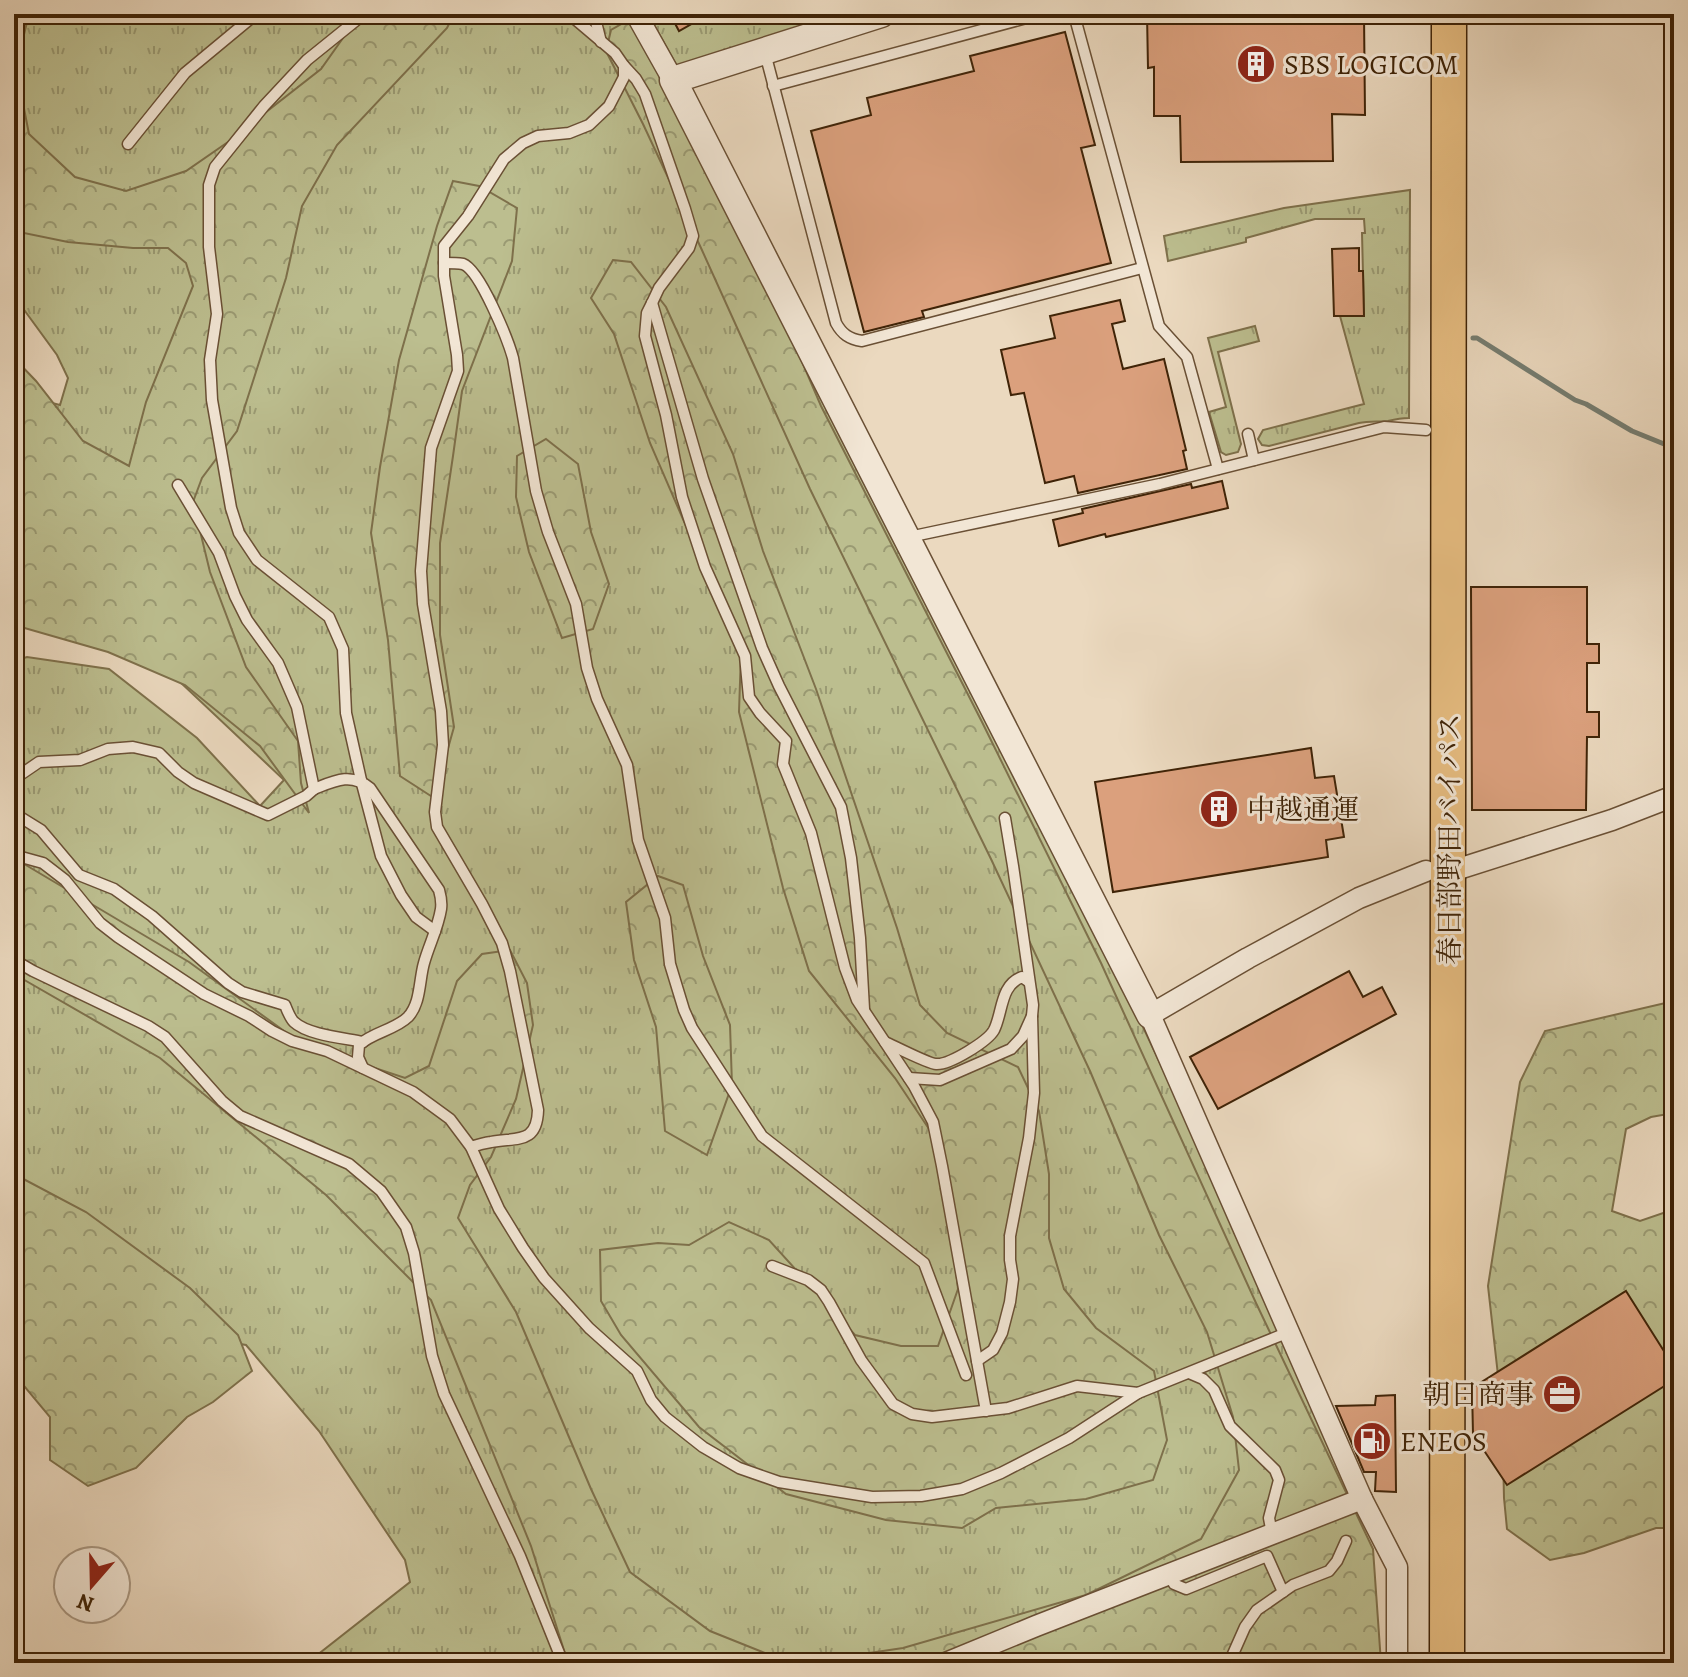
<svg xmlns="http://www.w3.org/2000/svg" width="1688" height="1677" font-family="Alegreya,'Noto Serif JP',serif">
<style>
.grass{fill:url(#grass-tufts);stroke:#7e704b;stroke-width:2}
.forest{fill:url(#forest-crowns);stroke:#7e704b;stroke-width:2}
.lines{fill:none;stroke-linecap:round;stroke-linejoin:round}
.stream{stroke:#757d71;stroke-width:5}
.building{fill:#dba07d;stroke:#3f2307;stroke-width:2}
.service-casing{stroke:#6a5035;stroke-width:13}
.minor-casing{stroke:#6a5035;stroke-width:23}
.tertiary-casing{stroke:#6a5035;stroke-width:29}
.trunk-casing{stroke:#3f2307;stroke-width:37}
.service{stroke:#f2e6d5;stroke-width:10}
.minor{stroke:#f2e6d5;stroke-width:20}
.tertiary{stroke:#f2e6d5;stroke-width:26}
.trunk{stroke:#e6bc80;stroke-width:34}
.labels{text-anchor:middle;stroke-width:6;stroke-linejoin:round;paint-order:stroke}
.poi-label{font-size:28px;fill:#3f2307;stroke:#f2e6d5;text-anchor:start}
.street-label{font-size:28px;fill:#3f2307;stroke:#f2e6d5}
</style>
<defs>
<pattern id="grass-tufts" width="24" height="20" patternUnits="userSpaceOnUse" patternTransform="scale(2)"><rect width="24" height="20" fill="#bcbe8f"/><path d="M3 7l-1-3M5 7V3M7 7l1-3M15 17l-1-3M17 17v-4M19 17l1-3" fill="none" stroke="#9a9a73"/></pattern>
<pattern id="forest-crowns" width="20" height="18" patternUnits="userSpaceOnUse" patternTransform="scale(2)"><rect width="20" height="18" fill="#bcbe8f"/><path d="M2 6a3 3 0 1 1 6 0M12 15a3 3 0 1 1 6 0" fill="none" stroke="#9a9a73"/></pattern>
</defs>
<rect width="100%" height="100%" fill="#ebd9bf"/>
<filter id="stains"><feTurbulence type="fractalNoise" baseFrequency=".0025" numOctaves="4"/><feColorMatrix values="0 0 0 0 .2 0 0 0 0 .09 0 0 0 0 .02 0 0 0 .5 -.17"/></filter>
<radialGradient id="worn" r=".72"><stop offset=".6" stop-color="#630" stop-opacity="0"/><stop offset="1" stop-color="#630" stop-opacity=".3"/></radialGradient>
<!-- grass -->
<g class="grass">
<path d="M14 14H628L1143 1027 1194 1135 1350 1490 1348 1496 937 1663H307L410 1582 405 1560 319 1431 246 1345 234 1343 14 1354V661L27 657 109 669 197 738 260 806 284 780 110 616 14 363 40 400 60 405 68 378 57 355 14 296Z"/>
<path d="M648 14H854L677 66Z"/>
<path d="M1410 190 1409 418C1401 418 1396 419 1388 421 1379 422 1369 421 1359 423L1269 446 1262 445 1258 439 1263 430 1364 404 1340 316 1364 315 1362 233H1365L1364 219H1315L1246 238V242L1168 261 1164 236 1284 208Z"/>
<path d="M1255 326 1259 341 1218 352 1241 444 1238 452 1226 455 1221 452 1209 412 1226 407 1208 338Z"/>
</g>
<!-- forest -->
<g class="forest">
<path d="M14 14H32L27 22 16 68 29 134 75 177 126 191 186 171 228 142 321 69 360 14H454L447 28 337 145 302 206 286 278 237 431 202 478 193 502 210 572 246 667 298 741 301 783 309 813 260 746 185 685 108 652 14 625V358L36 381 83 441 129 466 146 402 193 286 186 263 168 248H133L68 242 14 231Z"/>
<path d="M625 22H649L702 128 821 406 982 722 1101 963 1256 1303 1373 1549 1381 1663H1325L1311 1656 1259 1663H802L903 1648 1086 1595 1201 1539 1239 1470 1233 1417 1207 1332 1159 1235 1090 1071 991 859 810 489 701 248 643 124 606 51 611 30Z"/>
<path d="M453 181 479 186 517 208 512 261 462 391 453 456 440 543V635L454 727 434 798 400 776 388 640 371 533 380 467 399 360 437 226Z"/>
<path d="M613 260 631 262 666 307 733 454 763 551 816 689 897 928 920 1005 947 1033 1018 1067 1039 1111 1049 1174V1238L1064 1289 1096 1328 1154 1371 1167 1440 1153 1480 1086 1499 996 1508 962 1528 886 1520 786 1494 699 1427 621 1335 601 1301 600 1250 658 1243 689 1245 729 1222 769 1240 855 1335 901 1346H938L958 1289 943 1150 895 1078 809 971 783 888 739 712 741 653 650 443 614 334 591 298Z"/>
<path d="M546 439 578 464 591 532 609 584 593 629 562 638 529 552 516 497 517 456Z"/>
<path d="M14 858 189 962 302 1044 405 1078 429 1066 457 981 482 954 510 950 527 983 533 1025 516 1099 491 1157 470 1185 458 1218 516 1312 591 1489 630 1572 710 1631 790 1663H568L531 1546 431 1300 326 1195 160 1058 14 974Z"/>
<path d="M658 876 683 885 703 956 730 1025 732 1085 707 1155 665 1131 656 1027 634 960 626 902Z"/>
<path d="M1674 1001V1113L1651 1117 1626 1129 1612 1211 1640 1221 1669 1211 1674 1225V1528H1656L1584 1553 1550 1560 1507 1529 1504 1498 1502 1411 1488 1286 1520 1082 1545 1031Z"/>
<path d="M14 1174 86 1212 190 1288 238 1335 252 1371 213 1402 187 1417 136 1468 88 1486 50 1460V1417L14 1374Z"/>
</g>
<g class="lines">
<!-- stream -->
<path class="stream" d="M1473 338H1477L1575 400 1586 404 1632 431 1674 448"/>
</g>
<!-- building -->
<g class="building">
<path d="M670 14H709L679 31Z"/>
<path d="M1147 14H1364L1365 115 1332 114 1333 161 1181 162 1180 116H1154V67L1148 68Z"/>
<path d="M1065 32 1095 145 1081 148 1111 263 922 311 924 317 864 332 811 131 871 115 867 98 974 71 970 56Z"/>
<path d="M1359 248V271H1363L1364 316H1334L1332 249Z"/>
<path d="M1120 300 1125 321 1112 324 1123 369 1164 359 1186 450 1183 451 1187 469 1078 493 1074 476 1045 483 1024 393 1011 395 1001 350 1055 338 1050 316Z"/>
<path d="M1222 481 1228 508 1106 537 1105 534 1059 546 1053 520 1083 513 1082 509 1191 484 1192 488Z"/>
<path d="M1471 587H1587V644H1599V663H1587V712H1599V737H1587L1586 810H1472Z"/>
<path d="M1311 748 1315 778 1334 776 1344 837 1326 840 1328 857 1113 892 1095 782Z"/>
<path d="M1349 971 1363 997 1382 987 1396 1014 1218 1109 1190 1057Z"/>
<path d="M1626 1291 1674 1367V1380L1507 1485 1473 1434 1472 1388Z"/>
<path d="M1395 1395 1396 1492 1375 1491 1376 1472H1364L1336 1406 1375 1405 1376 1396Z"/>
</g>
<g class="lines">
<!-- service casing -->
<g class="service-casing">
<g id="service">
<path d="M364 14 307 60 264 106 215 167 209 185V247L217 314 210 360 212 400 231 508 239 533 257 560 329 617 343 649 346 713 361 780 381 856 401 895 416 917 435 931"/>
<path d="M594 14 601 42"/>
<path d="M1073 14 1075 18 1159 326 1187 357 1218 469"/>
<path d="M765 53 836 323C842 334 849 339 862 341L1142 268"/>
<path d="M624 66 636 79 645 94 685 209 693 236 689 248 659 288 652 303 647 313 645 336 666 415 682 497 705 567 745 656 749 697 760 713 786 741 783 764 811 833 845 968 857 1000 914 1086 933 1122 942 1166 986 1411"/>
<path d="M773 86 1041 14"/>
<path d="M128 144 185 73 256 14"/>
<path d="M444 263C449 263 457 263 463 264 480 270 508 340 513 358L536 491 548 532 576 604 587 668 597 699 627 765 638 840 665 918 670 964 684 1010 692 1028 762 1136 924 1263 966 1375"/>
<path d="M652 303 703 479 762 648 779 686 841 807 851 858 860 938 864 1009"/>
<path d="M1248 434 1254 460"/>
<path d="M909 537 1160 484 1384 427 1426 430"/>
<path d="M14 775 17 777 39 762 80 760 108 749 133 747 159 753 178 772 194 783 268 815 306 796 314 789 297 707 278 663 247 620 235 596 219 553 178 485"/>
<path d="M17 777 15 808 20 817 41 830 79 875 114 889 152 916 228 983 242 992 285 1005C287 1010 290 1018 294 1022 308 1035 344 1038 363 1042"/>
<path d="M314 789C334 781 351 772 370 788L439 890C441 897 442 902 441 909 438 928 429 945 424 963 419 980 421 1003 408 1017 395 1030 373 1032 359 1045L358 1057 363 1068"/>
<path d="M14 855 43 863 65 880 100 923 118 937 204 994 249 1016 272 1031 292 1041 327 1051 413 1092 450 1119 471 1147 499 1209 523 1248 544 1278 589 1328 637 1371 651 1400 665 1417 703 1447 739 1468 779 1482 872 1497 921 1496 962 1489 1001 1473 1069 1438 1138 1393"/>
<path d="M14 960 33 971 148 1026 165 1037 222 1101 240 1116 349 1164 381 1191 406 1227 414 1253 432 1356 444 1394 520 1556 563 1663"/>
<path d="M885 1042C894 1046 929 1064 936 1064 950 1065 988 1041 994 1030 1003 1012 1000 985 1022 977L1029 982"/>
<path d="M909 1078 940 1080 1011 1049 1023 1036 1032 1016 1033 1005 1013 866 1005 818"/>
<path d="M471 1147C477 1145 484 1143 491 1142 516 1137 537 1145 538 1110L510 971 502 943 482 904 437 827 435 812 443 745 441 711 423 604 421 571 431 448 458 371 457 355 444 276V246L468 216 504 159 523 143 538 136 569 133 589 125 609 106 624 77V66L615 53 569 14"/>
<path d="M772 1266 808 1280 821 1290 829 1302 861 1360 893 1404 912 1414 932 1417 1008 1408 1077 1386 1138 1393 1289 1332"/>
<path d="M977 1361 993 1350 1002 1333 1010 1302 1013 1279 1010 1260V1236L1029 1138 1034 1093 1032 1016"/>
<path d="M1189 1373 1203 1379 1214 1390 1230 1426 1275 1470 1279 1480 1269 1518 1272 1534"/>
<path d="M1169 1574 1174 1584 1186 1589 1267 1556 1283 1592"/>
<path d="M1229 1663 1245 1627 1257 1610 1293 1585 1329 1571 1337 1561 1346 1541"/>
</g>
</g>
<!-- minor casing -->
<g class="minor-casing">
<g id="minor">
<path d="M636 14 673 80"/>
<path d="M1449 872 1612 820 1674 796"/>
<path d="M946 1663 1036 1626 1362 1499"/>
<path d="M1397 1663V1567L1362 1499 1150 1015 1248 958 1359 898 1426 871"/>
</g>
</g>
<!-- tertiary casing -->
<g class="tertiary-casing">
<path id="tertiary" d="M881 14 673 80 1150 1015"/>
</g>
<!-- trunk casing -->
<g class="trunk-casing">
<path id="trunk" d="M1447 1663 1449 14"/>
</g>
<!-- service -->
<use href="#service" class="service"/>
<!-- minor -->
<use href="#minor" class="minor"/>
<!-- tertiary -->
<use href="#tertiary" class="tertiary"/>
<!-- trunk -->
<use href="#trunk" class="trunk"/>
</g>
<!-- icons -->
<defs>
<g id="building-disc" transform="scale(2)"><circle r="9.5" fill="#8f2418" stroke="#f2e6d5"/><path d="M-4-6H4V6H1V3H-1V6H-4ZM-2.5-4.3h1.7v1.8h-1.7ZM.8-4.3h1.7v1.8H.8ZM-2.5-1h1.7V.8h-1.7ZM.8-1h1.7V.8H.8Z" fill="#fff"/></g>
<g id="office-disc" transform="scale(2)"><circle r="9.5" fill="#8f2418" stroke="#f2e6d5"/><path d="M-6-3h4V-5.5h4V-3h4V5H-6ZM-1-4.5V-3h2v-1.5ZM-6 0V1H6V0Z" fill="#fff"/></g>
<g id="fuel-disc" transform="scale(2)"><circle r="9.5" fill="#8f2418" stroke="#f2e6d5"/><path d="M-5.5-6h7V0h2V4h1.3V-2.5L3-4.5l.8-.8L6-3V5H2.5V1h-1V6h-7ZM-4.2-4.7v3.2H.2V-4.7Z" fill="#fff"/></g>
</defs>
<g fill-rule="evenodd">
<use href="#building-disc" x="1256" y="64"/>
<use href="#building-disc" x="1219" y="809"/>
<use href="#office-disc" x="1562" y="1394"/>
<use href="#fuel-disc" x="1372" y="1441"/>
</g>
<g class="labels">
<!-- poi labels -->
<g class="poi-label">
<text x="1284" y="74">SBS LOGICOM</text>
<text x="1247" y="819">中越通運</text>
<text x="1534" y="1404" text-anchor="end">朝日商事</text>
<text x="1400" y="1451">ENEOS</text>
</g>
<!-- street labels -->
<g class="street-label">
<text transform="translate(1449 839) rotate(-90)" y="10">春日部野田バイパス</text>
</g>
</g>
<!-- margin -->
<rect width="1688" height="1677" fill="none" stroke="#ebd9bf" stroke-width="48"/>
<rect x="16" y="16" width="1656" height="1645" fill="none" stroke="#3f2307" stroke-width="4"/>
<rect x="24" y="24" width="1640" height="1629" fill="none" stroke="#3f2307" stroke-width="2"/>
<!-- north arrow -->
<g transform="translate(92 1585) rotate(200)"><circle r="38" fill="#f2e6d5" stroke="#aa9883" stroke-width="2"/>
<path d="M0-6L14 30L0 20L-14 30Z" fill="#8f2418"/>
<text y="-12" font-size="22" font-weight="bold" text-anchor="middle" fill="#3f2307">N</text>
</g>
<rect width="100%" height="100%" filter="url(#stains)"/>
<rect width="100%" height="100%" fill="url(#worn)"/>
</svg>
